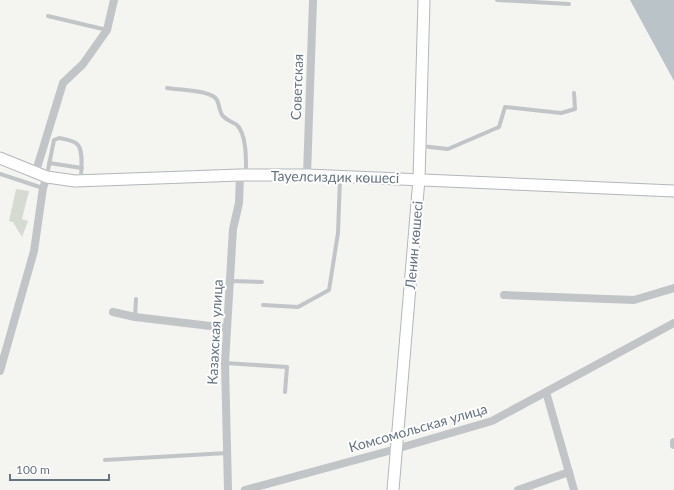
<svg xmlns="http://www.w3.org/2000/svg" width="674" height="490" font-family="Lato,sans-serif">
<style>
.green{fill:#d5dbd1}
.water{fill:#b9c3c8}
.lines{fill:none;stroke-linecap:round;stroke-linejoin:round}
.secondary-casing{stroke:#b2b7bb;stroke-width:13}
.lane{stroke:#c2c5c8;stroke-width:4}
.street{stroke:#c2c5c8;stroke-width:8}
.secondary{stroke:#fff;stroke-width:11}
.labels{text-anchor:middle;stroke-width:4;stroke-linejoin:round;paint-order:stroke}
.street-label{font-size:14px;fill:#647481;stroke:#fff}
</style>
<rect width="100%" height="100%" fill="#f4f4f0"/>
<!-- green -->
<path class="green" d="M16 189 29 191 22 219 28 221 22 237 13 222 9 221Z"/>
<!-- water -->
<path class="water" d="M630 0H674V81Z"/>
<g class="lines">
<!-- secondary casing -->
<g class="secondary-casing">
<g id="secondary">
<path d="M0 158 47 177 75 181 240 175H307L674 191"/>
<path d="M393 490 419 179 424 0"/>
</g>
</g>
<!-- lane -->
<g class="lane">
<path d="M497 0 569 4"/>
<path d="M48 16 107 30"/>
<path d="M167 88C178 90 212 90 217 100 220 106 219 113 224 117 228 121 233 122 237 125 247 135 246 161 246 174"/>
<path d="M421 146 448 149 499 127 505 107 561 113 575 109 574 93"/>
<path d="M49 163 82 168"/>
<path d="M0 174 43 188"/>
<path d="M47 175 54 140 59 138C64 139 73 140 77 144 84 150 81 170 81 179"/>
<path d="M230 281 262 282"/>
<path d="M263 305 298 307 329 290 338 233 340 178"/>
<path d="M135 317 136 299"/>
<path d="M225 363 287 367 285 392"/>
<path d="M105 460 227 453"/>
</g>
<!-- street -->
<g class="street">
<path d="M36 171 63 83 83 64 107 30 114 0"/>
<path d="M307 175 313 0"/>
<path d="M504 295 634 300 674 288"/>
<path d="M113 312 135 317 227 328"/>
<path d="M0 371 34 251 43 188 47 177"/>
<path d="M546 392 574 490"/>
<path d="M674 442V445"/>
<path d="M228 490 225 363 233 229 239 203 240 175"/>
<path d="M245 490 396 449 492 421 674 323"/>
<path d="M518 490 569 472"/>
</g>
<!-- secondary -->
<use href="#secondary" class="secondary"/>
</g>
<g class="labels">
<!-- street labels -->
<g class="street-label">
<text transform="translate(297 87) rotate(-88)" y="5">Советская</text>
<text transform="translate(335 177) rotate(1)" y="5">Тауелсиздик көшесі</text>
<text transform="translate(414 245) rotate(-85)" y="5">Ленин көшесі</text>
<text transform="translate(215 332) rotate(-87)" y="5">Казахская улица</text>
<text transform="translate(418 428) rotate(-16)" y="5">Комсомольская улица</text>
</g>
</g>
<!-- scale -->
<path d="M10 474v6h99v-6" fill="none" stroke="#647481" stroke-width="2"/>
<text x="16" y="474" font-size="12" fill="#647481" stroke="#ffffff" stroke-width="3" paint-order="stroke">100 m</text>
</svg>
